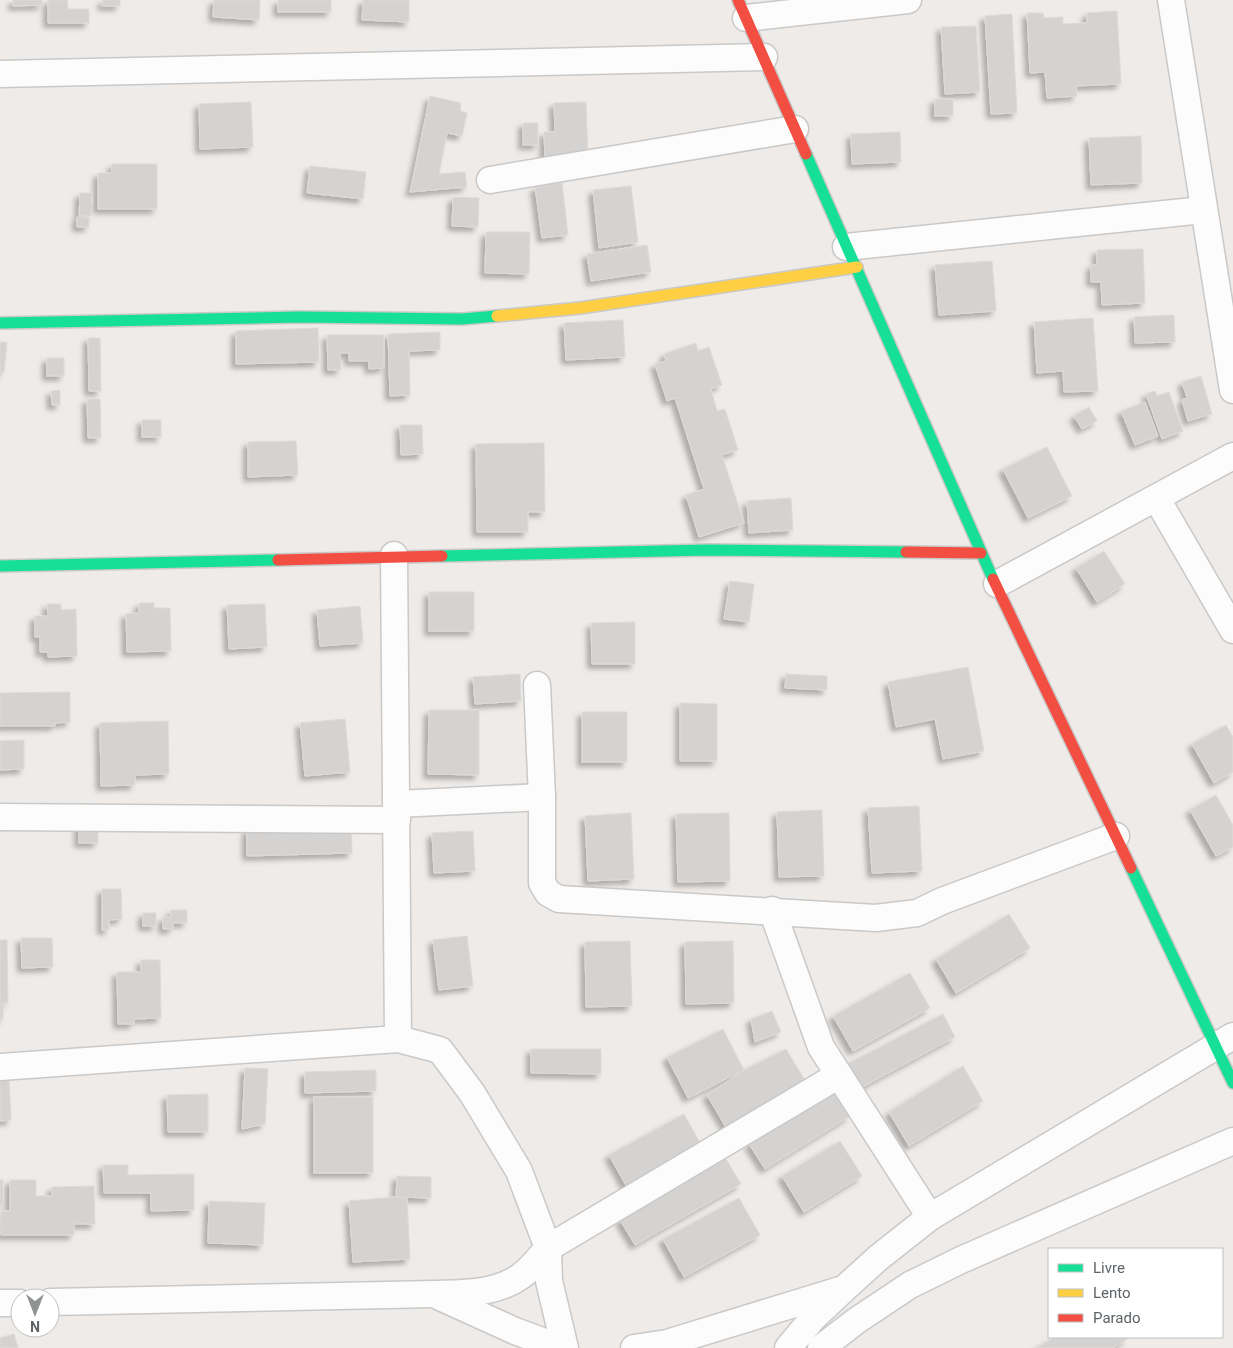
<svg xmlns="http://www.w3.org/2000/svg" width="1233" height="1348" font-family="Roboto,sans-serif">
<style>
.building{fill:#d5d3d2;stroke:#dedad7;filter:url(#shadow)}
.lines{fill:none;stroke-linecap:round;stroke-linejoin:round}
.street-casing{stroke:#c9c9c9;stroke-width:29}
.fast-casing{stroke:#c9c9c9;stroke-width:14}
.slow-casing{stroke:#c9c9c9;stroke-width:14}
.jam-casing{stroke:#c9c9c9;stroke-width:14}
.street{stroke:#fcfcfc;stroke-width:26}
.fast{stroke:#16e098;stroke-width:11}
.slow{stroke:#ffcf43;stroke-width:11}
.jam{stroke:#f24e42;stroke-width:11}
</style>
<defs>
<filter id="shadow"><feDropShadow dx="-4.5" dy="4.5" stdDeviation="2.5" flood-color="#0004"/></filter>
</defs>
<rect width="100%" height="100%" fill="#eeebe8"/>
<!-- building -->
<g class="building">
<path d="M13 0H42V5L13 6Z"/>
<path d="M48 0H67L68 9H89V23H48Z"/>
<path d="M103 0H120V6H102Z"/>
<path d="M214 0H260L259 20 213 17Z"/>
<rect x="278" y="0" width="53" height="12"/>
<path d="M363 0H409V22L362 20Z"/>
<path d="M1117 11 1121 84 1076 86 1077 96 1047 98 1045 72 1030 73 1027 13H1043L1044 18 1063 17V24L1087 23V13Z"/>
<path d="M1012 14 1017 113 991 114 985 16Z"/>
<path d="M976 26 980 92 945 94 941 27Z"/>
<path d="M430 96 461 103 460 111 467 113 462 136 447 133 439 174 465 172 467 187 410 192Z"/>
<rect x="935" y="99" width="18" height="17"/>
<path d="M251 102 253 147 200 149 199 104Z"/>
<path d="M586 102 588 159 545 160 544 132H555L554 103Z"/>
<rect x="523" y="123" width="15" height="22"/>
<path d="M900 132 901 162 852 164 851 134Z"/>
<path d="M1141 136 1142 183 1091 185 1089 138Z"/>
<path d="M112 164H157V209H98V173H112Z"/>
<path d="M310 166 366 172 363 199 307 193Z"/>
<path d="M562 183 568 235 542 238 535 187Z"/>
<path d="M631 186 638 242 599 248 593 190Z"/>
<path d="M80 193H92L91 216H79Z"/>
<path d="M453 197 479 198 478 227 452 226Z"/>
<path d="M77 217 89 218V227H77Z"/>
<path d="M486 232H530L529 274 485 273Z"/>
<path d="M647 245 651 272 591 281 587 254Z"/>
<path d="M1143 249 1145 303 1102 305 1101 282H1091V265H1097V250Z"/>
<path d="M992 261 996 311 939 315 935 265Z"/>
<path d="M1174 315 1175 342 1135 343 1134 317Z"/>
<path d="M1093 318 1098 391 1064 392 1063 371 1037 373 1034 322Z"/>
<path d="M623 320 625 357 566 360 564 323Z"/>
<path d="M318 328 319 362 236 364V331Z"/>
<path d="M440 332V350L409 351 410 395 390 396 388 334Z"/>
<path d="M327 335H384V368L369 369V361H349V353H340L341 370H328Z"/>
<path d="M88 338H100L101 391H89Z"/>
<path d="M0 342H7L4 372H0Z"/>
<path d="M696 343 698 351 709 347 722 385 711 389 717 411 725 409 738 450 722 455 744 523 699 537 686 495 704 489 675 398 667 401 655 364 666 361 664 354Z"/>
<rect x="47" y="358" width="17" height="18"/>
<path d="M1201 376 1212 414 1188 421 1182 400 1187 398 1182 382Z"/>
<path d="M60 390V405H52L51 391Z"/>
<path d="M1155 391 1157 396 1169 392 1183 431 1162 439 1146 394Z"/>
<path d="M87 399H100L101 438H88Z"/>
<path d="M1145 402 1158 436 1135 445 1121 411Z"/>
<path d="M1089 407 1097 421 1082 429 1074 416Z"/>
<rect x="142" y="420" width="19" height="17"/>
<path d="M400 425H422L423 454 401 455Z"/>
<path d="M296 441 298 475 248 477V442Z"/>
<path d="M544 443 545 512H528V532H477L476 444Z"/>
<path d="M1047 447 1072 496 1028 518 1003 469Z"/>
<path d="M791 498 793 530 749 533 747 501Z"/>
<path d="M1104 551 1125 584 1097 602 1076 568Z"/>
<path d="M730 581 754 584 749 622 724 619Z"/>
<rect x="429" y="592" width="45" height="39"/>
<path d="M139 603H154V608H170L171 651 127 652 126 614 139 613Z"/>
<path d="M47 604H61V610L76 609 77 656 48 657V652H40V637H35V616H48Z"/>
<path d="M265 604 267 647 229 649 227 605Z"/>
<path d="M360 606 363 643 320 646 317 610Z"/>
<path d="M635 622V664H592L591 623Z"/>
<path d="M968 667 984 751 943 759 935 719 896 727 888 682Z"/>
<path d="M520 674 521 701 475 704 473 677Z"/>
<path d="M786 674 827 676V690L785 688Z"/>
<path d="M70 692V722L55 723V726H0V693Z"/>
<path d="M680 703 717 704V761H680Z"/>
<path d="M429 710H479V775L428 774Z"/>
<rect x="582" y="712" width="45" height="50"/>
<path d="M345 719 350 772 305 776 300 723Z"/>
<path d="M168 721 169 774 135 775V785L101 786 100 723Z"/>
<path d="M1226 725 1233 737V772L1214 783 1192 744Z"/>
<path d="M24 740V769L0 770V741Z"/>
<path d="M1216 795 1233 825V847L1216 856 1190 810Z"/>
<path d="M919 806 922 871 872 873 868 808Z"/>
<path d="M822 810 824 876 779 877 777 812Z"/>
<path d="M631 813 634 879 588 881 585 816Z"/>
<path d="M729 813 730 881 678 882 676 814Z"/>
<rect x="79" y="822" width="19" height="21"/>
<path d="M351 826 352 853 247 856V829Z"/>
<path d="M473 831 475 871 434 873 432 833Z"/>
<path d="M102 889H121L122 919 109 920V930H102Z"/>
<path d="M171 910H187V923H173V929H163V917H171Z"/>
<rect x="143" y="913" width="13" height="13"/>
<path d="M1009 914 1030 948 956 993 936 959Z"/>
<path d="M467 936 473 986 439 990 433 940Z"/>
<path d="M21 938H52L53 967 22 968Z"/>
<path d="M0 940H7L8 1003H3V1019L0 1020Z"/>
<path d="M630 941 632 1006 586 1007 585 942Z"/>
<path d="M733 941 734 1003 686 1004 685 942Z"/>
<path d="M141 960H160L161 1018 134 1019V1024H118L117 972H141Z"/>
<path d="M910 973 930 1008 853 1051 833 1016Z"/>
<path d="M772 1011 781 1032 755 1042 751 1019Z"/>
<path d="M943 1014 955 1037 853 1092 840 1068Z"/>
<path d="M723 1029 744 1070 688 1098 667 1057Z"/>
<path d="M531 1049H601V1074L531 1073Z"/>
<path d="M786 1049 806 1082 727 1129 707 1095 744 1070Z"/>
<path d="M963 1066 983 1101 909 1146 889 1112Z"/>
<path d="M245 1068 268 1069 265 1124 242 1129Z"/>
<path d="M376 1070V1091L305 1093V1072Z"/>
<path d="M0 1077H9L11 1120 0 1121Z"/>
<path d="M833 1090 850 1116 765 1169 749 1144Z"/>
<path d="M208 1094V1132H168L167 1095Z"/>
<rect x="314" y="1097" width="59" height="76"/>
<path d="M684 1114 703 1148 628 1189 609 1155Z"/>
<path d="M840 1141 862 1176 804 1212 782 1176Z"/>
<path d="M726 1159 741 1184 635 1245 620 1220Z"/>
<path d="M103 1165H128V1175L194 1174V1210L151 1211V1193H104Z"/>
<path d="M397 1176 431 1177V1198L396 1197Z"/>
<rect x="0" y="1180" width="3" height="25"/>
<path d="M10 1180H36V1196H52V1187L94 1186 95 1224H74V1235H1V1211H10Z"/>
<path d="M396 1197 407 1198 410 1259 353 1262 349 1201Z"/>
<path d="M739 1198 760 1235 684 1277 663 1239Z"/>
<path d="M209 1201 265 1203 263 1245 208 1243Z"/>
<path d="M14 1334 18 1348H0V1338Z"/>
<path d="M1055 1337H1126L1127 1339 1113 1348H1036Z"/>
</g>
<g class="lines">
<!-- street casing -->
<g class="street-casing">
<g id="street">
<path d="M1171 0 1233 390"/>
<path d="M746 18 908 0"/>
<path d="M0 74 764 57"/>
<path d="M490 180 795 129"/>
<path d="M846 247 1203 210"/>
<path d="M1157 499 1233 630"/>
<path d="M394 555 398 1039"/>
<path d="M997 584 1233 456"/>
<path d="M537 685 542 797V883L548 893 559 899 876 918 917 913 942 901 1116 836"/>
<path d="M397 804 542 797"/>
<path d="M0 817 397 820"/>
<path d="M772 910 821 1047 930 1217"/>
<path d="M0 1067 398 1039 440 1050 472 1093 519 1171 548 1248 549 1281 565 1348"/>
<path d="M440 1297 515 1331 561 1348"/>
<path d="M50 1302 434 1294C464 1293 496 1294 521 1276 531 1269 540 1257 548 1248L839 1075"/>
<path d="M0 1303H20"/>
<path d="M634 1348 667 1343 840 1290"/>
<path d="M788 1348 813 1318 845 1288 878 1258 930 1217 1233 1036"/>
<path d="M821 1348 856 1321 910 1285 961 1260 1233 1141"/>
</g>
</g>
<!-- fast casing -->
<g class="fast-casing">
<g id="fast">
<path d="M806 154 993 579"/>
<path d="M0 323 300 317 462 319 497 316"/>
<path d="M442 556 707 550 906 552"/>
<path d="M0 566 278 560"/>
<path d="M1131 868 1233 1083"/>
</g>
</g>
<!-- slow casing -->
<g class="slow-casing">
<path id="slow" d="M497 316 580 308 857 267"/>
</g>
<!-- jam casing -->
<g class="jam-casing">
<g id="jam">
<path d="M738 0 806 154"/>
<path d="M906 552 981 553"/>
<path d="M278 560 442 556"/>
<path d="M993 579 1131 868"/>
</g>
</g>
<!-- street -->
<use href="#street" class="street"/>
<!-- fast -->
<use href="#fast" class="fast"/>
<!-- slow -->
<use href="#slow" class="slow"/>
<!-- jam -->
<use href="#jam" class="jam"/>
</g>
<!-- legend -->
<rect x="1048" y="1248" width="175" height="90" fill="#ffffff" stroke="#bec1c2"/>
<rect x="1058" y="1264" width="25" height="8" fill="#16e098" stroke="#bec1c2"/>
<text x="1093" y="1273" font-size="15" fill="#5d6367">Livre</text>
<rect x="1058" y="1289" width="25" height="8" fill="#ffcf43" stroke="#bec1c2"/>
<text x="1093" y="1298" font-size="15" fill="#5d6367">Lento</text>
<rect x="1058" y="1314" width="25" height="8" fill="#f24e42" stroke="#bec1c2"/>
<text x="1093" y="1323" font-size="15" fill="#5d6367">Parado</text>
<!-- north arrow -->
<g transform="translate(35 1313) rotate(180)"><circle r="24" fill="#ffffff" stroke="#bec1c2"/>
<path d="M0-4L9 19L0 12L-9 19Z" fill="#909394"/>
<text y="-8" font-size="14" font-weight="bold" text-anchor="middle" fill="#5d6367">N</text>
</g>
</svg>
